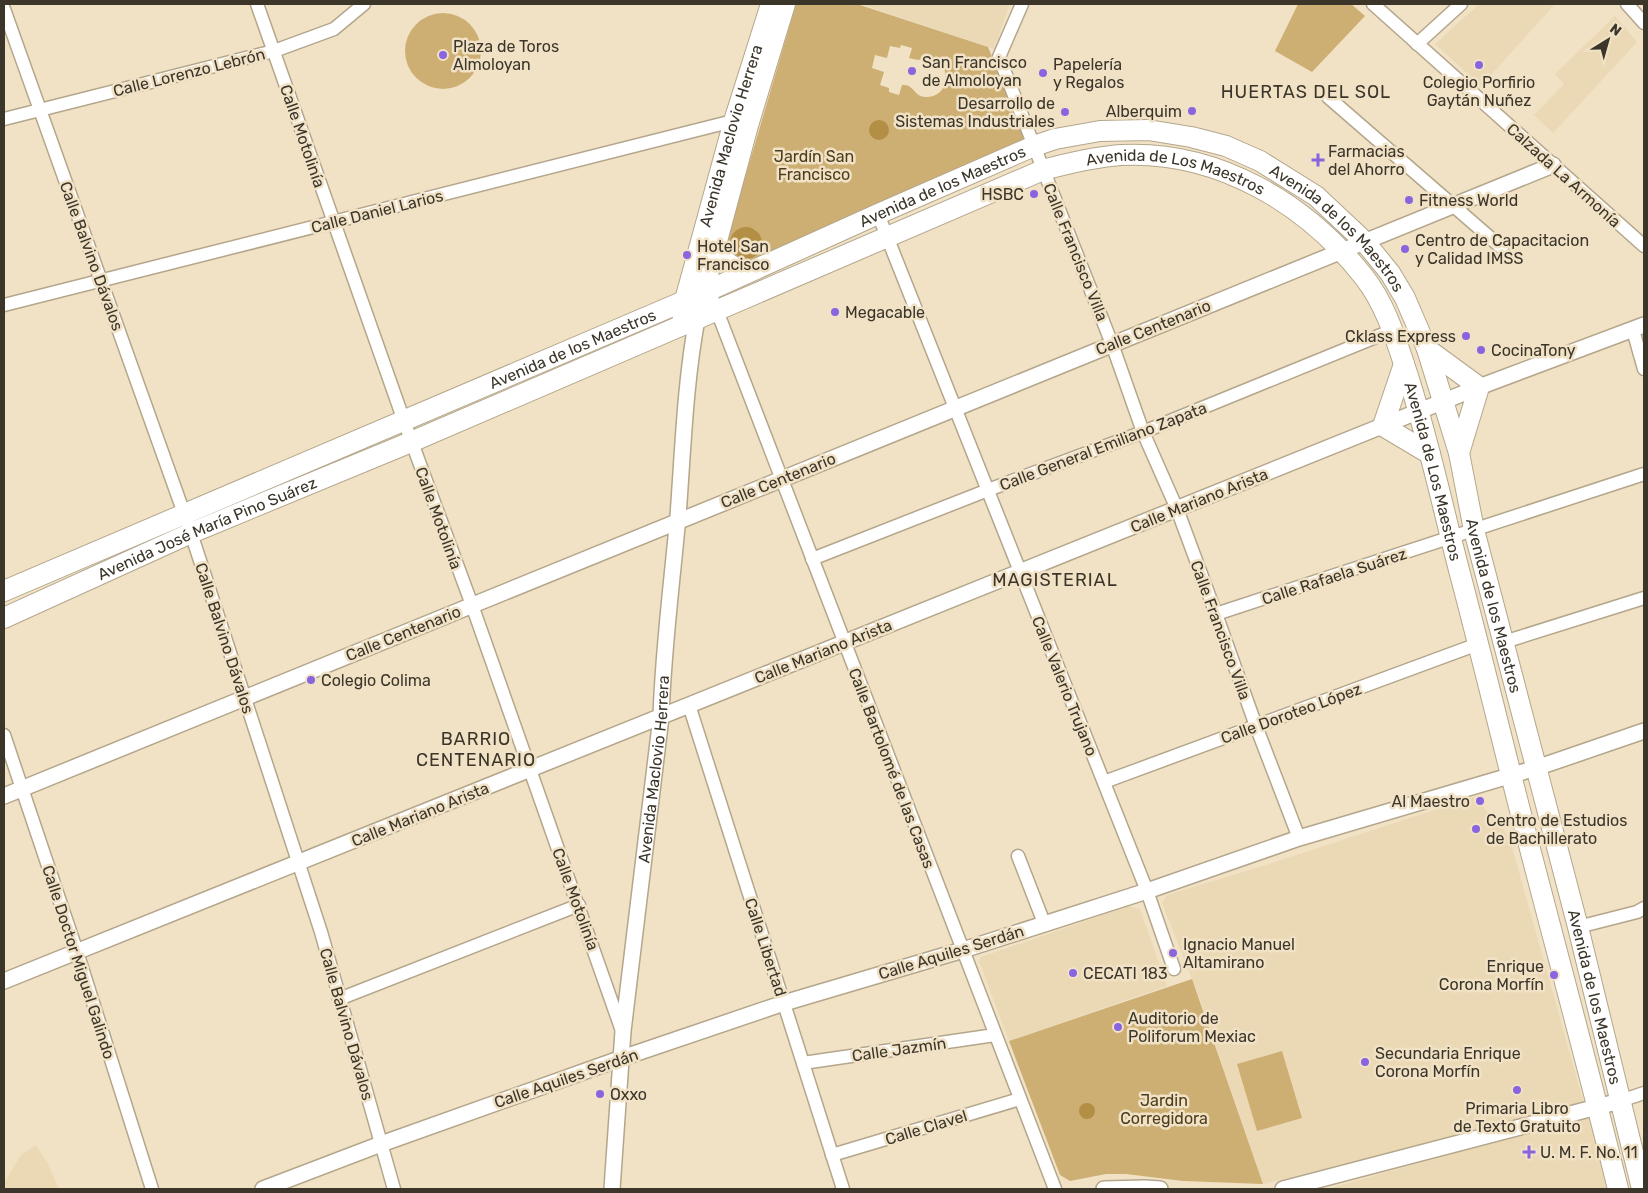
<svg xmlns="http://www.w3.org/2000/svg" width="1648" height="1193" font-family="Rubik,sans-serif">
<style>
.built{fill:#ebd9b6}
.green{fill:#cdaf74;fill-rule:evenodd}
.water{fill:#b28f45}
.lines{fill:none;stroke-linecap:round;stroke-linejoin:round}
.minor-casing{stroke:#b4a68b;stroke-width:15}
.tertiary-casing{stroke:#b4a68b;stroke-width:18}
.secondary-casing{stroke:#b4a68b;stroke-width:20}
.primary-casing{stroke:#b4a68b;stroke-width:22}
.minor{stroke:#fff;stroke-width:12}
.tertiary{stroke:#fff;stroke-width:15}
.secondary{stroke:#fff;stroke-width:18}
.primary{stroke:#fff;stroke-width:20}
.poi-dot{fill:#8864df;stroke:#f1e2c6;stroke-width:2}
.labels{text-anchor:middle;stroke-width:5;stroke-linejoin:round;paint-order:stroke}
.poi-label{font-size:16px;fill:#3b352a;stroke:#f1e2c6;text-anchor:start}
.street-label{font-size:16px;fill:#3b352a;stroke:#f1e2c6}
.park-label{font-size:16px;fill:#4d3d1d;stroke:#f1e2c6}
.neighbourhood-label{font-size:18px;letter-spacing:1px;fill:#3b352a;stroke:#f1e2c6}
</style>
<rect width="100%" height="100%" fill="#f1e2c6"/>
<!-- built -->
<g class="built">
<path d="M860 4H1010L994 49Z"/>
<path d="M1479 4H1555L1481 86 1435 44Z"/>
<path d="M1615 16 1637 42 1553 133 1534 115 1564 84 1555 74Z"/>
<path d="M1474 797 1509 836 1584 1104 1263 1184 1201 1002 1162 903 1167 895 1275 862Z"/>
<path d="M1129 906 1140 909 1167 986 1009 1041 979 961 981 957Z"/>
<path d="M1590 1115 1609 1189H1327Z"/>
<path d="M36 1145 48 1164 59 1189H6L4 1183 21 1155Z"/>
</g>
<!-- green -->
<g class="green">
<path d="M796 4H857L988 47 1025 139 1024 142 748 264 738 261 725 246ZM901 45 912 48 909 58C913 59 917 60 921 60 926 60 931 59 936 61 954 71 946 98 926 97 917 97 916 91 910 87 908 85 905 85 902 85L899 95 889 92V88L880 85 884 72 872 68 875 55 887 58 890 46 900 48ZM746 227 756 230 762 245 758 254 730 243C732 233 737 230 746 227Z"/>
<path d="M1298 4H1351L1365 16 1312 72 1275 51Z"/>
<circle cx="443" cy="51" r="38"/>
<path d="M1192 979 1263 1184 1183 1181 1126 1174H1106L1070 1181 1060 1175 1009 1041Z"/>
<path d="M1282 1051 1302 1118 1257 1131 1237 1064Z"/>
</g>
<!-- water -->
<g class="water">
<circle cx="879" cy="130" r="10"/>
<circle cx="746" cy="243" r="16"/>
<circle cx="1087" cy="1111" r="8"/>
</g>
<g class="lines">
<!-- minor casing -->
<g class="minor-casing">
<g id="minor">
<path d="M257 4 404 421 472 605 622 1031"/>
<path d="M1022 4 999 57 1112 344 1143 432 1177 509 1216 614 1256 726 1299 838"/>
<path d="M1373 4 1644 246"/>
<path d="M1627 4 1644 23"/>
<path d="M4 9 191 533 321 932 394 1189"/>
<path d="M1417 44 1461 4"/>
<path d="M1328 97 1502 248"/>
<path d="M4 119 274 51 334 29 364 4"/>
<path d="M878 214 1147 891 1174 969"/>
<path d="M718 238C726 262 734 265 757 268"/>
<path d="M709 290 1055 1189"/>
<path d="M4 305 733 121H740"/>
<path d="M1633 330 1644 369"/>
<path d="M812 559 988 490 1143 432 1393 330"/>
<path d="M1216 614 1644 474"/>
<path d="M1504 642 1644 598"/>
<path d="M689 705 843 1189"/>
<path d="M4 735 77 952 152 1189"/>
<path d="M1104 782 1478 644"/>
<path d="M1018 856 1044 923"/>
<path d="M1578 927 1637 912 1644 908"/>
<path d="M339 999 579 905"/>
<path d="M803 1063 995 1035"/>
<path d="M1620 1101 1644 1093"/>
<path d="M832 1155 1020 1099"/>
</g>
</g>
<!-- tertiary casing -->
<g class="tertiary-casing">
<g id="tertiary">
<path d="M4 796 1553 165"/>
<path d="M4 981 1479 387 1644 325"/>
<path d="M263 1189 381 1144 622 1058 784 1003 963 950 1147 891 1299 838 1536 768 1644 731"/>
<path id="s1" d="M612 1189 623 1031 661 717C663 650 672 583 678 516 683 450 685 383 697 319"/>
<path d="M1104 1189 1145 1188 1160 1189"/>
<path d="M1283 1189 1620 1101"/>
</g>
</g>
<!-- secondary casing -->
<g class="secondary-casing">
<g id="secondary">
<path d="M697 319 750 122 786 4"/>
<path id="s2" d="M681 325 684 300 733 121 770 4"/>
</g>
</g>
<!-- primary casing -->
<g class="primary-casing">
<g id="primary">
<path d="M1427 349 1479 387 1459 453"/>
<path d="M1404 364 1383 426 1430 454"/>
<path id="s3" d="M4 591 703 293 878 214 1034 146 1055 139 1100 131 1148 130 1191 137 1226 146 1260 161 1316 196 1364 241 1390 273 1405 298 1427 349 1459 453 1474 530 1578 927 1642 1189"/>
<path id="s4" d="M4 618 191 533 411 442 1043 170C1069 163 1095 157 1121 155 1217 150 1306 203 1364 277 1386 305 1396 340 1407 373 1428 438 1442 504 1459 570 1477 638 1494 707 1511 775 1546 913 1584 1050 1618 1189"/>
</g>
</g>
<!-- minor -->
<use href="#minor" class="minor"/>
<!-- tertiary -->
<use href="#tertiary" class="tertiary"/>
<!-- secondary -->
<use href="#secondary" class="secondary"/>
<!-- primary -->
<use href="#primary" class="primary"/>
</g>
<!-- markers -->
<g class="poi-dot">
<circle cx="443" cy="55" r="5"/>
<circle cx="1479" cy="65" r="5"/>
<circle cx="912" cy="71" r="5"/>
<circle cx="1043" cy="73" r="5"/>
<circle cx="1192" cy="111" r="5"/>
<circle cx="1065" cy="112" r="5"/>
<path d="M1315.5 152.5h5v5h5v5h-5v5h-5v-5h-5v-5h5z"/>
<circle cx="1034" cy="194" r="5"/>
<circle cx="1409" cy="200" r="5"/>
<circle cx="1405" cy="249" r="5"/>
<circle cx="687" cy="255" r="5"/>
<circle cx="835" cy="312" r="5"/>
<circle cx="1466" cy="336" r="5"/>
<circle cx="1481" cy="350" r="5"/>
<circle cx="311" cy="680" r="5"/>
<circle cx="1480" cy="801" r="5"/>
<circle cx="1476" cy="829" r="5"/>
<circle cx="1173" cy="953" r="5"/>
<circle cx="1073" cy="973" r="5"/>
<circle cx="1554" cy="975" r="5"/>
<circle cx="1118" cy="1027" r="5"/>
<circle cx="1365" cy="1062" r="5"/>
<circle cx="1517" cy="1090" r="5"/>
<circle cx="600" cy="1094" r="5"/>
<path d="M1526.5 1144.5h5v5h5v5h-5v5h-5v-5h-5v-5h5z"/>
</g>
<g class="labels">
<!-- poi labels -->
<g class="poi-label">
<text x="453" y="52">Plaza de Toros<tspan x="453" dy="18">Almoloyan</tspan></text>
<text x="922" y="68">San Francisco<tspan x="922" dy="18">de Almoloyan</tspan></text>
<text x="1053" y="70">Papelería<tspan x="1053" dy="18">y Regalos</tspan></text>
<text x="1479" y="88" text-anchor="middle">Colegio Porfirio<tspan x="1479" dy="18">Gaytán Nuñez</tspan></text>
<text x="1055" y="109" text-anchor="end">Desarrollo de<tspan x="1055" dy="18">Sistemas Industriales</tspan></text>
<text x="1182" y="117" text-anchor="end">Alberquim</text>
<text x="1328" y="157">Farmacias<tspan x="1328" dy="18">del Ahorro</tspan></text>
<text x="1024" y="200" text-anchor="end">HSBC</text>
<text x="1419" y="206">Fitness World</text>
<text x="1415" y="246">Centro de Capacitacion<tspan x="1415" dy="18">y Calidad IMSS</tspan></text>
<text x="697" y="252">Hotel San<tspan x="697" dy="18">Francisco</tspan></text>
<text x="845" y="318">Megacable</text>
<text x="1456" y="342" text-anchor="end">Cklass Express</text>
<text x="1491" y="356">CocinaTony</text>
<text x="321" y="686">Colegio Colima</text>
<text x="1470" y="807" text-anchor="end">Al Maestro</text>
<text x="1486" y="826">Centro de Estudios<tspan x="1486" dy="18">de Bachillerato</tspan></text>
<text x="1183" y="950">Ignacio Manuel<tspan x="1183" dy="18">Altamirano</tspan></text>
<text x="1544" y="972" text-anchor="end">Enrique<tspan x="1544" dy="18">Corona Morfín</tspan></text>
<text x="1083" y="979">CECATI 183</text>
<text x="1128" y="1024">Auditorio de<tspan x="1128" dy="18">Poliforum Mexiac</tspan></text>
<text x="1375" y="1059">Secundaria Enrique<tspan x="1375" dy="18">Corona Morfín</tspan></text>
<text x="610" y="1100">Oxxo</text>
<text x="1517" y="1114" text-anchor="middle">Primaria Libro<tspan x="1517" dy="18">de Texto Gratuito</tspan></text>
<text x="1540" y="1158">U. M. F. No. 11</text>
</g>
<!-- street labels -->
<g class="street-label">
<text transform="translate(189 72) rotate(-14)" y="6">Calle Lorenzo Lebrón</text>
<text dy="6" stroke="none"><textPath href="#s2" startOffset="196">Avenida Maclovio Herrera</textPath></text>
<text transform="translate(303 136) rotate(71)" y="6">Calle Motolinía</text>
<text transform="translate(1564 175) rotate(42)" y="6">Calzada La Armonía</text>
<text dy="6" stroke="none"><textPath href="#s4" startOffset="1268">Avenida de Los Maestros</textPath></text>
<text dy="6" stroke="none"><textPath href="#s3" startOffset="1022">Avenida de los Maestros</textPath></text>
<text transform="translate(377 211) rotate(-14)" y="6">Calle Daniel Larios</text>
<text dy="6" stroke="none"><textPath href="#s3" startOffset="1458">Avenida de los Maestros</textPath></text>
<text transform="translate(1076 252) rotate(68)" y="6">Calle Francisco Villa</text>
<text transform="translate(92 256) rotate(70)" y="6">Calle Balvino Dávalos</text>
<text transform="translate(1153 327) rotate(-22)" y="6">Calle Centenario</text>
<text dy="6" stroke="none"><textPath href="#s3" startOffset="618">Avenida de los Maestros</textPath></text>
<text transform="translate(1103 446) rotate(-21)" y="6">Calle General Emiliano Zapata</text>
<text dy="6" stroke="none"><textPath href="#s4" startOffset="1701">Avenida de Los Maestros</textPath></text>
<text transform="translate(778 480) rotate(-22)" y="6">Calle Centenario</text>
<text transform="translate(1199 500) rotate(-22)" y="6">Calle Mariano Arista</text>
<text transform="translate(439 518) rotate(70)" y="6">Calle Motolinía</text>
<text dy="6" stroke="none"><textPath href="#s4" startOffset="222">Avenida José María Pino Suárez</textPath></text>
<text transform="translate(1334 576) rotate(-18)" y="6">Calle Rafaela Suárez</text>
<text dy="6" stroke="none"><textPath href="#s3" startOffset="1878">Avenida de los Maestros</textPath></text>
<text transform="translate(1221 630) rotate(70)" y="6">Calle Francisco Villa</text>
<text transform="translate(403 633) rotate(-22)" y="6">Calle Centenario</text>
<text transform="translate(225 638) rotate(72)" y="6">Calle Balvino Dávalos</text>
<text transform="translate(823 651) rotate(-22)" y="6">Calle Mariano Arista</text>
<text transform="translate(1065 686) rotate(68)" y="6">Calle Valerio Trujano</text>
<text transform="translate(1291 713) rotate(-20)" y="6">Calle Doroteo López</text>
<text transform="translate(892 768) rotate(69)" y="6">Calle Bartolomé de las Casas</text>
<text dy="6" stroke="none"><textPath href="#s1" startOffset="422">Avenida Maclovio Herrera</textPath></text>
<text transform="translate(420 814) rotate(-22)" y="6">Calle Mariano Arista</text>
<text transform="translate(576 899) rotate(70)" y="6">Calle Motolinía</text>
<text transform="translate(766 947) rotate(72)" y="6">Calle Libertad</text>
<text transform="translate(951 952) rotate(-17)" y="6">Calle Aquiles Serdán</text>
<text transform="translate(79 962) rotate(72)" y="6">Calle Doctor Miguel Galindo</text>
<text dy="6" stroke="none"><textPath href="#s3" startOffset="2282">Avenida de los Maestros</textPath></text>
<text transform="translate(347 1024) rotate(74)" y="6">Calle Balvino Dávalos</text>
<text transform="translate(899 1049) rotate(-8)" y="6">Calle Jazmín</text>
<text transform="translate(566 1078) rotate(-19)" y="6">Calle Aquiles Serdán</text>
<text transform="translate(926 1127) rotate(-17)" y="6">Calle Clavel</text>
</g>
<!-- park labels -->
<g class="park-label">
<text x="814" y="162">Jardín San<tspan x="814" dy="18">Francisco</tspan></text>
<text x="1164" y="1106">Jardin<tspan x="1164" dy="18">Corregidora</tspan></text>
</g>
<!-- neighbourhood labels -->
<g class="neighbourhood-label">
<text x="1306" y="98">HUERTAS DEL SOL</text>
<text x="1055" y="586">MAGISTERIAL</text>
<text x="476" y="745">BARRIO<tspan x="476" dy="21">CENTENARIO</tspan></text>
</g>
</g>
<!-- border -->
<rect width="1648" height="1193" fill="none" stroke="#3b352a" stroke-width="10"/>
<!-- north arrow -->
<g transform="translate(1608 40) rotate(37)" stroke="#f1e2c6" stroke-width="4" paint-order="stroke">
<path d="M0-4L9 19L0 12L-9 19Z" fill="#3b352a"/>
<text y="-8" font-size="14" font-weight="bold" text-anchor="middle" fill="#3b352a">N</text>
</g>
</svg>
